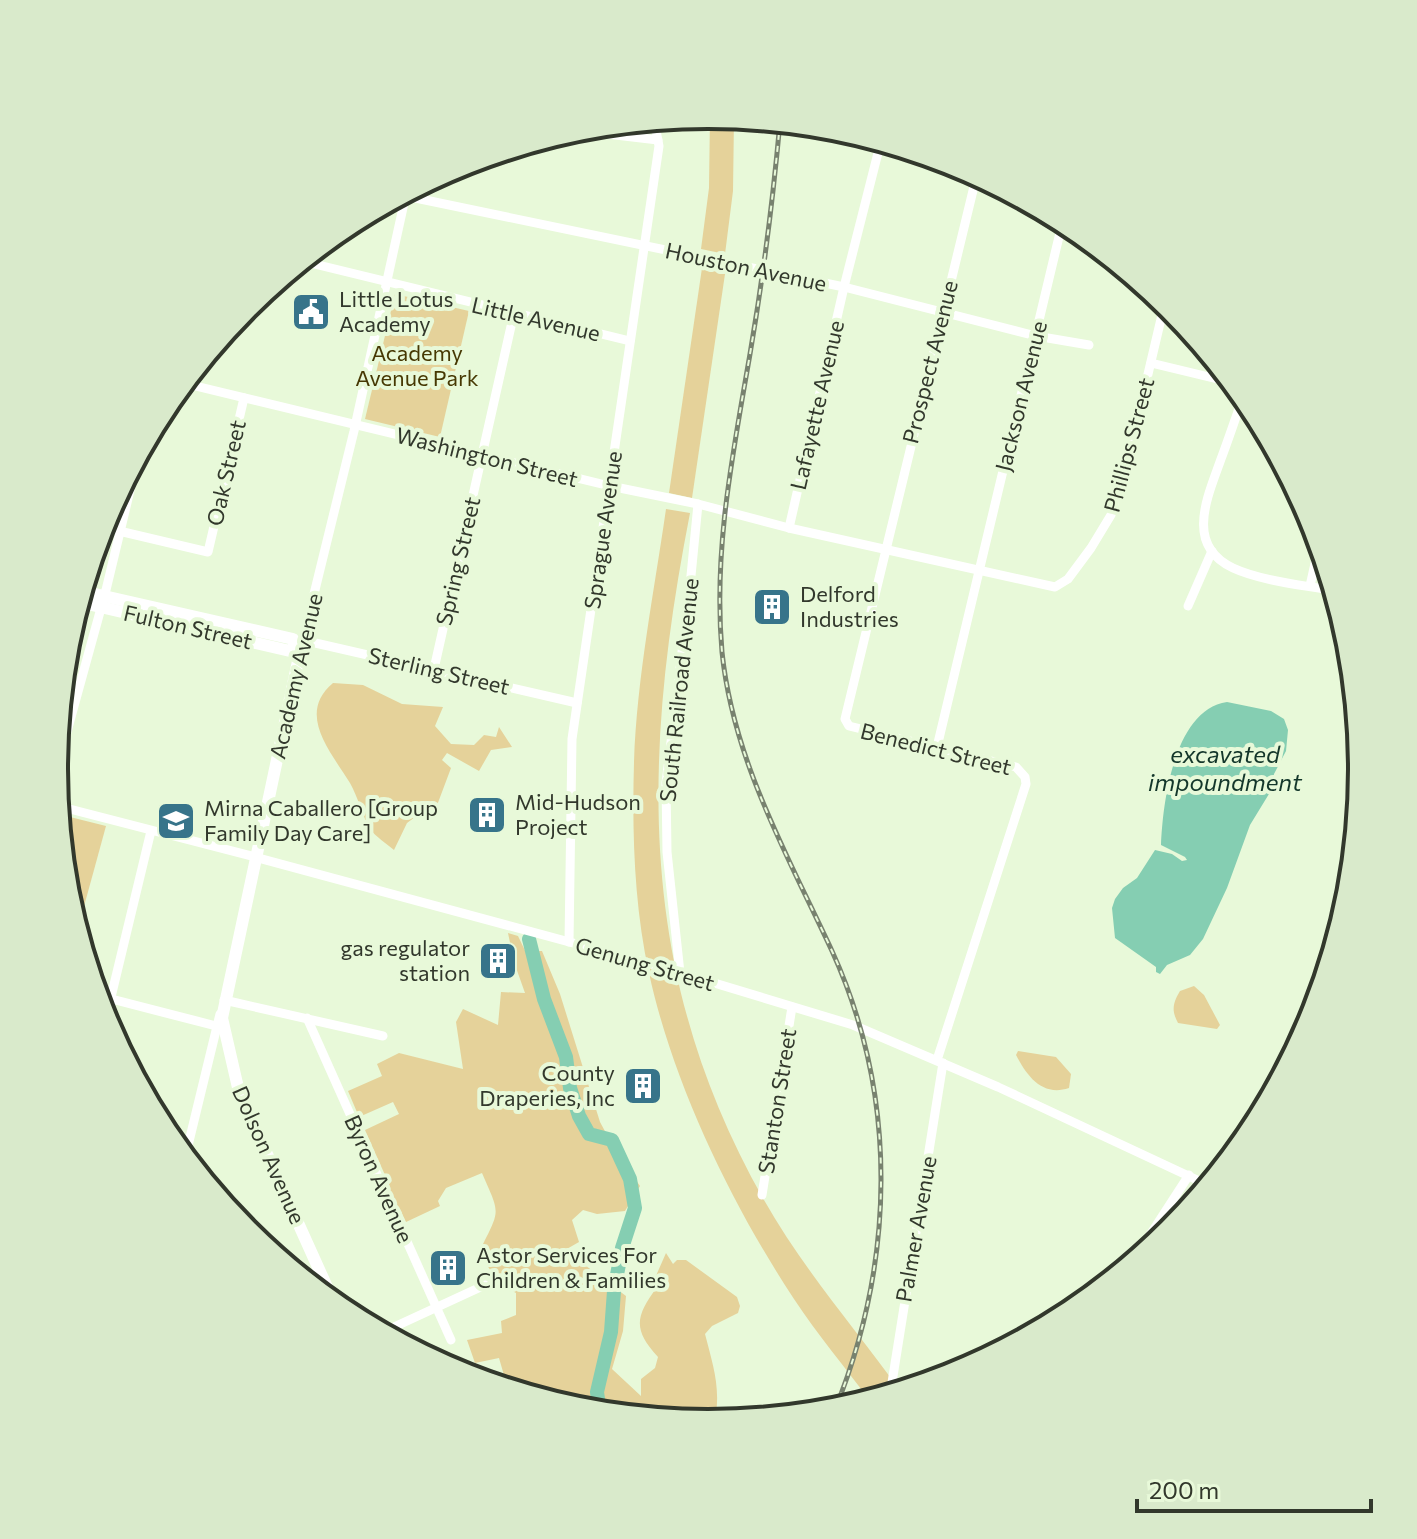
<svg xmlns="http://www.w3.org/2000/svg" width="1417" height="1539" font-family="Commissioner,sans-serif">
<style>
.green{fill:#e5d29a}
.water{fill:#85ceb2}
.lines{fill:none;stroke-linecap:round;stroke-linejoin:round}
.river{stroke:#85ceb2;stroke-width:14}
.minor{stroke:#fff;stroke-width:9}
.major{stroke:#fff;stroke-width:12}
.rail-casing{stroke:#78826f;stroke-width:5}
.rail{stroke:#e8f9d9;stroke-width:2;stroke-dasharray:6;stroke-linecap:butt}
.labels{text-anchor:middle;stroke-width:8;stroke-linejoin:round;paint-order:stroke}
.street-label{font-size:22px;fill:#32382c;stroke:#e8f9d9}
.poi-label{font-size:22px;fill:#32382c;stroke:#e8f9d9;text-anchor:start}
.park-label{font-size:22px;fill:#463803;stroke:#e8f9d9}
.water-label{font-size:24px;font-style:italic;fill:#13362a;stroke:#e8f9d9}
.rim{fill:none;stroke:#32382c;stroke-width:4}
</style>
<rect width="100%" height="100%" fill="#e8f9d9"/>
<!-- green -->
<g class="green">
<path d="M710 115 734 118 733 191 725 254 701 249 709 188Z"/>
<path d="M702 268 725 274 692 498 669 493Z"/>
<path d="M395 294 469 311 440 437 365 419Z"/>
<path d="M666 509 690 513C642 759 636 975 764 1200 803 1269 855 1328 901 1392L870 1401C845 1367 817 1334 794 1299 732 1205 673 1084 649 973 634 905 632 832 634 762 637 677 654 593 666 509Z"/>
<path d="M333 683 363 685 402 704 443 707 435 726 451 744 474 745 484 735 496 737 499 727 512 747 491 750 479 771 447 753 442 760 451 768 433 816 419 814 407 823 394 850C386 843 376 837 370 829 362 815 358 797 350 783 331 752 296 714 333 683Z"/>
<path d="M58 814 106 826 77 932 66 897Z"/>
<path d="M508 933 518 936 530 961 532 951H542L560 994 600 1122 614 1148 640 1186 625 1211 597 1214 583 1210 572 1220 579 1242 565 1250 626 1296 623 1331 612 1369 641 1396V1379L655 1368 658 1357C632 1329 636 1316 657 1287L655 1278 666 1253 673 1264 677 1260H686L737 1297 740 1306 738 1313 712 1326 705 1334C713 1365 722 1391 714 1423L580 1411 508 1389 499 1358 475 1363 467 1340 502 1333 501 1321 516 1315V1293C497 1284 488 1269 480 1250 501 1208 500 1215 482 1173L446 1188 438 1201 440 1206 406 1222 400 1209H395L389 1184 365 1130 399 1114 393 1102 359 1117 348 1091 382 1076 377 1064 399 1053 463 1069 456 1022 463 1009 498 1025 501 992 525 993 514 962Z"/>
<path d="M1194 986 1204 995 1220 1025 1217 1029 1178 1023C1171 1010 1173 1003 1180 991Z"/>
<path d="M1018 1051 1056 1057 1071 1074 1069 1088C1042 1097 1027 1076 1016 1055Z"/>
</g>
<!-- water -->
<path class="water" d="M1227 702 1271 711 1284 719 1288 730 1286 751 1274 774 1272 789 1250 825 1227 888 1203 939 1190 955 1167 965 1160 974 1156 972V967L1115 938 1112 908 1115 899 1123 888 1137 878 1155 850 1172 854 1182 861 1187 860 1185 857 1161 845C1163 801 1174 710 1227 702Z"/>
<g class="lines">
<!-- river -->
<path class="river" d="M529 939 544 999 566 1057 570 1088 579 1116 589 1134 612 1140 630 1179 635 1208 622 1248 614 1291 611 1332 597 1392 600 1413"/>
<!-- minor -->
<g class="minor">
<path d="M573 130 658 140"/>
<path d="M401 195 844 287 1036 336 1089 345"/>
<path d="M302 261 630 341"/>
<path d="M1151 363 1234 383"/>
<path d="M183 383 610 486 698 504 789 528 1055 587 1068 579 1091 548 1111 515 1140 408 1165 302"/>
<path d="M1244 395C1236 416 1229 438 1221 459 1208 496 1184 545 1233 568 1261 581 1304 585 1335 591"/>
<path d="M789 528 844 287 881 141"/>
<path d="M119 531 208 552 244 398"/>
<path d="M1310 586 1320 541"/>
<path d="M1188 606 1212 551"/>
<path d="M301 647 354 431 406 194"/>
<path d="M301 647 311 642 577 703"/>
<path d="M434 669 514 313"/>
<path d="M937 747 1063 220"/>
<path d="M55 775 106 590 139 453"/>
<path d="M58 806 255 857 658 966 853 1025 998 1087 1210 1186"/>
<path d="M569 942 572 739 659 146 654 120"/>
<path d="M680 973 667 852 666 783 690 586 698 504"/>
<path d="M96 995 220 1027"/>
<path d="M224 1000 383 1036"/>
<path d="M307 1018 451 1340"/>
<path d="M105 1022 151 831"/>
<path d="M937 1060 1026 784 1025 777 1016 767 849 726 845 719 977 174"/>
<path d="M185 1158 220 1014"/>
<path d="M762 1195 792 1007"/>
<path d="M1130 1266 1189 1175"/>
<path d="M381 1333 485 1285"/>
<path d="M890 1395 943 1063"/>
</g>
<!-- major -->
<g class="major">
<path d="M82 591 293 639 295 645 301 647 222 1018 239 1092 336 1307"/>
<path d="M79 602 290 651 295 645"/>
</g>
<!-- rail casing -->
<g class="rail-casing">
<path id="rail" d="M780 122C773 199 763 278 750 354 733 453 713 550 722 652 733 760 787 854 832 951 899 1098 895 1263 834 1412"/>
</g>
<!-- rail -->
<use href="#rail" class="rail"/>
</g>
<!-- icons -->
<defs>
<g id="civic-square" transform="scale(2)"><rect x="-9" y="-9" width="18" height="18" rx="4" fill="#37748a" stroke="#e8f9d9"/><path d="M-.6-6.5H3V-4.5H.6V-3L4-1V1h2V6H-6V1h2V-1L-.6-3ZM-1.2 2.5V6h2.4V2.5Z" fill="#fff"/></g>
<g id="building-square" transform="scale(2)"><rect x="-9" y="-9" width="18" height="18" rx="4" fill="#37748a" stroke="#e8f9d9"/><path d="M-4-6H4V6H1V3H-1V6H-4ZM-2.5-4.3h1.7v1.8h-1.7ZM.8-4.3h1.7v1.8H.8ZM-2.5-1h1.7V.8h-1.7ZM.8-1h1.7V.8H.8Z" fill="#fff"/></g>
<g id="school-square" transform="scale(2)"><rect x="-9" y="-9" width="18" height="18" rx="4" fill="#37748a" stroke="#e8f9d9"/><path d="M0-5L7-2L0 1L-7-2ZM-4 1L0 2.5L4 1V4Q0 6-4 4Z" fill="#fff"/></g>
</defs>
<g fill-rule="evenodd">
<use href="#civic-square" x="311" y="312"/>
<use href="#building-square" x="772" y="607"/>
<use href="#building-square" x="487" y="815"/>
<use href="#school-square" x="176" y="821"/>
<use href="#building-square" x="498" y="961"/>
<use href="#building-square" x="643" y="1086"/>
<use href="#building-square" x="448" y="1268"/>
</g>
<g class="labels">
<!-- street labels -->
<g class="street-label">
<text transform="translate(746 267) rotate(12)" y="8">Houston Avenue</text>
<text transform="translate(536 319) rotate(13)" y="8">Little Avenue</text>
<text transform="translate(930 362) rotate(-76)" y="8">Prospect Avenue</text>
<text transform="translate(1021 396) rotate(-76)" y="8">Jackson Avenue</text>
<text transform="translate(817 405) rotate(-77)" y="8">Lafayette Avenue</text>
<text transform="translate(1129 445) rotate(-75)" y="8">Phillips Street</text>
<text transform="translate(487 457) rotate(14)" y="8">Washington Street</text>
<text transform="translate(226 473) rotate(-77)" y="8">Oak Street</text>
<text transform="translate(603 530) rotate(-82)" y="8">Sprague Avenue</text>
<text transform="translate(458 561) rotate(-77)" y="8">Spring Street</text>
<text transform="translate(188 627) rotate(13)" y="8">Fulton Street</text>
<text transform="translate(439 671) rotate(13)" y="8">Sterling Street</text>
<text transform="translate(296 676) rotate(-77)" y="8">Academy Avenue</text>
<text transform="translate(679 690) rotate(-84)" y="8">South Railroad Avenue</text>
<text transform="translate(936 749) rotate(14)" y="8">Benedict Street</text>
<text transform="translate(645 964) rotate(16)" y="8">Genung Street</text>
<text transform="translate(777 1101) rotate(-81)" y="8">Stanton Street</text>
<text transform="translate(269 1155) rotate(66)" y="8">Dolson Avenue</text>
<text transform="translate(379 1179) rotate(66)" y="8">Byron Avenue</text>
<text transform="translate(916 1229) rotate(-80)" y="8">Palmer Avenue</text>
</g>
<!-- poi labels -->
<g class="poi-label">
<text x="339" y="307">Little Lotus<tspan x="339" dy="25">Academy</tspan></text>
<text x="800" y="602">Delford<tspan x="800" dy="25">Industries</tspan></text>
<text x="515" y="810">Mid-Hudson<tspan x="515" dy="25">Project</tspan></text>
<text x="204" y="816">Mirna Caballero [Group<tspan x="204" dy="25">Family Day Care]</tspan></text>
<text x="470" y="956" text-anchor="end">gas regulator<tspan x="470" dy="25">station</tspan></text>
<text x="615" y="1081" text-anchor="end">County<tspan x="615" dy="25">Draperies, Inc</tspan></text>
<text x="476" y="1263">Astor Services For<tspan x="476" dy="25">Children &amp; Families</tspan></text>
</g>
<!-- park labels -->
<g class="park-label">
<text x="417" y="361">Academy<tspan x="417" dy="25">Avenue Park</tspan></text>
</g>
<!-- water labels -->
<g class="water-label">
<text x="1225" y="763">excavated<tspan x="1225" dy="28">impoundment</tspan></text>
</g>
</g>
<!-- crop -->
<path d="M0 0H1417V1539H0ZM68 769a640 640 0 1 1 1280 0a640 640 0 1 1-1280 0Z" fill="#d9eacb" fill-rule="evenodd"/>
<path class="rim" d="M68 769a640 640 0 1 1 1280 0a640 640 0 1 1-1280 0Z"/>
<!-- scale -->
<path d="M1137 1499v12h234v-12" fill="none" stroke="#32382c" stroke-width="4"/>
<text x="1149" y="1499" font-size="24" fill="#32382c" stroke="#e8f9d9" stroke-width="6" paint-order="stroke">200 m</text>
</svg>
